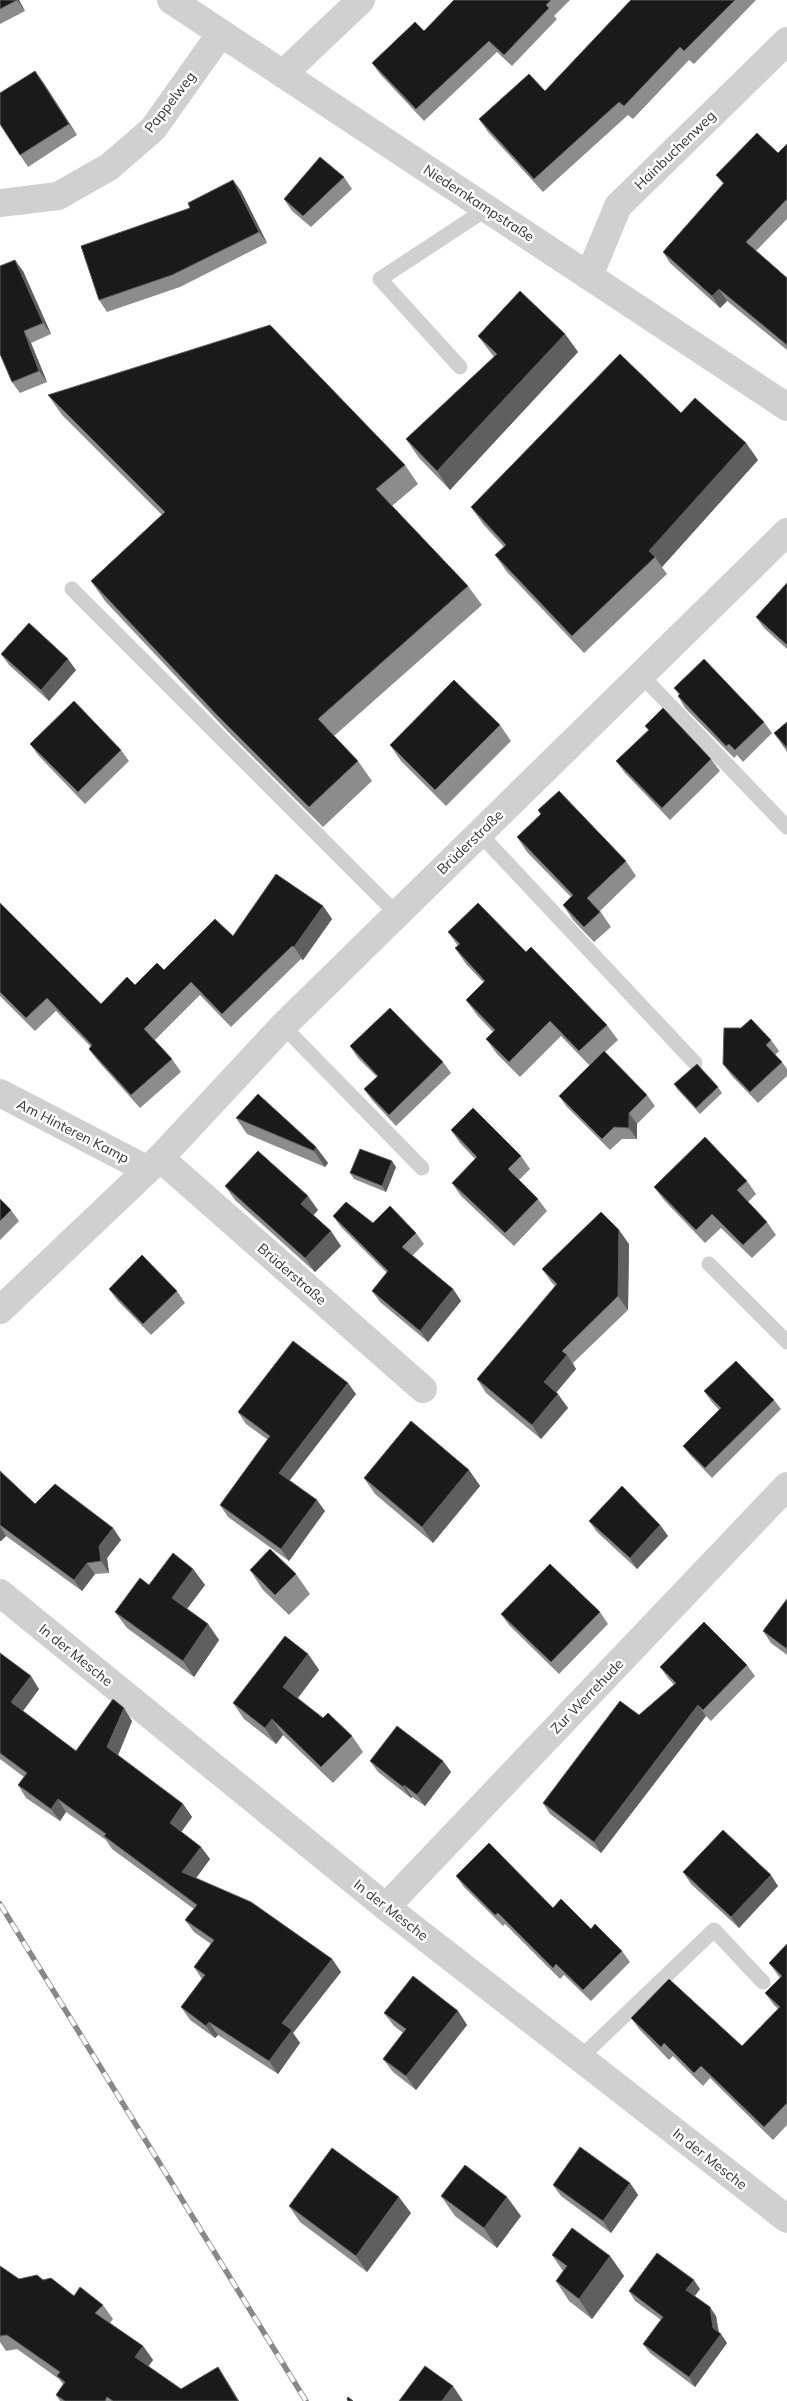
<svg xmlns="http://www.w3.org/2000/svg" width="787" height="2401" font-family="Mulish,sans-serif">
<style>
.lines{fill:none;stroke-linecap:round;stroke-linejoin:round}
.lane{stroke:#d0d0d0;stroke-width:15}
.street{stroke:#d0d0d0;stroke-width:28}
.rail-casing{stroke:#888;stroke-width:5.5}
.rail{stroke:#fff;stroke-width:4;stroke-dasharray:11;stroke-linecap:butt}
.wall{fill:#8c8c8c}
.shaded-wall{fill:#5f5f5f}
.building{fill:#1a1a1a;stroke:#5f5f5f}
.labels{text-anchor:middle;stroke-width:5;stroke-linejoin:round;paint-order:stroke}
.street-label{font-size:14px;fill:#333;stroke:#fff}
</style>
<rect width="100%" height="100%" fill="#fff"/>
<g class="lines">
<!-- lane -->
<g class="lane">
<path d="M460 367 380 279 488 208"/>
<path d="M72 589 397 914"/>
<path d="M641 675 787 827"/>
<path d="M479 833 695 1063"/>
<path d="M283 1026 422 1168"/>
<path d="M709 1264 787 1342"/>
<path d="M580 2058 714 1930 763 1982"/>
</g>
<!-- street -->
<g class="street">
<path d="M171 0 787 407"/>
<path d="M283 74 361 0"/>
<path d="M0 203 58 196 109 167 153 129 221 33"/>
<path d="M589 276 618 206 787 41"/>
<path d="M0 1093 146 1169"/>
<path d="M160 1158 423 1389"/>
<path d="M0 1310 160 1158 283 1026 787 532"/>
<path d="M0 1593 386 1907 787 2219"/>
<path d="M386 1907 787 1486"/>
</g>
<!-- rail casing -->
<g class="rail-casing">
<path id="rail" d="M0 1904 306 2401"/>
</g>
<!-- rail -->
<use href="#rail" class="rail"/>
</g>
<!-- wall -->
<g class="wall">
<path d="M0 0H19L25 11 0 24Z"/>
<path d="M454 0H570L554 16 557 19 512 66 497 52 424 121 380 74 372 63 424 31Z"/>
<path d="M631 0H756L694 64 689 60 633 119 628 115 543 192 488 132 479 119 545 91Z"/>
<path d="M43 82 77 135 28 167 20 155Z"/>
<path d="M787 144V219L756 251 787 278V350L727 301 720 308 670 263 663 252 723 184 716 175 778 153Z"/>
<path d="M344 177 352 189 311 227 292 211 284 199Z"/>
<path d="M233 180 241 191 267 243 180 287 107 312 99 300 190 208Z"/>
<path d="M23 271 51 334 31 343 47 382 20 393 12 382Z"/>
<path d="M565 334 578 352 450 490 419 458 406 439 494 357 478 336Z"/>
<path d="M48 395 405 465 418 484 392 506 468 586 482 605 334 736 358 761 372 781 323 827 230 734 105 601 91 581 162 515 62 415Z"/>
<path d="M681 413 746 443 758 460 662 567 667 574 584 653 507 572 495 555 504 547 483 524 471 507Z"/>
<path d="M787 583V649L764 628 756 617Z"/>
<path d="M1 654 76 670 49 701 9 665Z"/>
<path d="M674 688 764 722 772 733 743 762 737 755 734 758 685 708 678 696 679 695Z"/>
<path d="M787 722V752L774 733Z"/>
<path d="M500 725 511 741 446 806 401 761 390 745Z"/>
<path d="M645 726 711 759 720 771 670 820 625 773 616 761 648 730Z"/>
<path d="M30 744 121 750 129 761 85 804 38 755Z"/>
<path d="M517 837 626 861 636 876 600 911 611 927 594 942 573 920 563 905 571 897 527 852Z"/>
<path d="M0 903 101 1004 164 970 233 936 323 906 332 919 303 960 301 959 231 1027 200 995 155 1040 172 1059 181 1072 140 1108 98 1061 89 1049 91 1047 56 1011 35 1031 0 996Z"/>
<path d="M448 932 526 952 607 1025 618 1040 605 1052 647 1095 655 1106 637 1124V1139H622L610 1150 567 1107 559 1096 590 1066 561 1036 520 1077 497 1054 486 1039 493 1032 477 1015 466 1000 484 983 466 964 455 948 458 946Z"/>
<path d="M771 1040 779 1051 775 1055 782 1062 787 1069V1076L758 1103 731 1075 723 1064Z"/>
<path d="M350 1046 443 1062 451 1073 396 1126 372 1100 364 1089 377 1077 358 1058Z"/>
<path d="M674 1084 718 1087 722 1093 700 1114 678 1090Z"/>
<path d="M236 1118 316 1147 328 1163 325 1167 247 1134Z"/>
<path d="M451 1130 521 1156 530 1169 519 1180 538 1199 547 1211 514 1246 461 1196 452 1183 475 1159 460 1143Z"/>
<path d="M396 1167 386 1192 354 1179 350 1173Z"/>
<path d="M747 1181 756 1194 748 1202 767 1222 776 1235 752 1258 721 1228 705 1243 664 1200 654 1187Z"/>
<path d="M225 1186 318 1210 313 1215 341 1246 315 1272 235 1200Z"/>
<path d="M0 1199 11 1210 19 1221 0 1240Z"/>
<path d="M333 1216 416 1233 424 1244 412 1256 453 1289 461 1301 428 1342 380 1302 372 1291 387 1273 341 1227Z"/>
<path d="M629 1244 628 1310 573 1363 576 1369 556 1393 568 1408 541 1439 486 1393 477 1379 555 1286 552 1283 542 1269Z"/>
<path d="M109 1289 177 1291 185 1303 151 1335 117 1300Z"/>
<path d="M704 1391 774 1400 781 1409 712 1478 690 1455 683 1446 719 1410 711 1401Z"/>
<path d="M356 1394 289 1480 325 1511 289 1561 228 1517 220 1505 268 1440 246 1424 238 1412Z"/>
<path d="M469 1470 480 1486 433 1543 375 1494 364 1478Z"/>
<path d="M0 1471 35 1504 113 1528 121 1540 107 1558 109 1573 95 1574 82 1591 6 1536 1 1541H0Z"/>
<path d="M589 1521 660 1525 668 1536 637 1569 597 1532Z"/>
<path d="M193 1569 205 1585 187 1609 208 1624 219 1640 194 1677 127 1628 115 1612 149 1585Z"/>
<path d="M250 1570 296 1574 310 1594 289 1615 263 1590Z"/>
<path d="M787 1599V1655L771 1643 763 1631Z"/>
<path d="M600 1612 608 1624 559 1674 509 1625 501 1614Z"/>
<path d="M0 1653 39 1689 23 1711 76 1751 132 1721 118 1755 183 1804 192 1817 181 1832 201 1847 210 1859 196 1878 332 1959 341 1972 293 2033 300 2043 278 2074 218 2035 215 2038 190 2020 181 2007 202 1979 194 1967 211 1944 194 1932 185 1920 194 1909 112 1849 106 1840 66 1812 60 1821 26 1798 18 1785 24 1777 0 1759Z"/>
<path d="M308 1654 319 1670 298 1698 323 1718 352 1736 363 1752 333 1783 283 1735 276 1744 244 1719 233 1703Z"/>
<path d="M747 1665 755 1676 711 1721 706 1716 601 1853 550 1814 543 1803 674 1685 668 1678 660 1667Z"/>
<path d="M370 1761H443L451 1772 425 1806 412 1797 411 1798 378 1772Z"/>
<path d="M683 1872 778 1886 739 1928 691 1884Z"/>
<path d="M456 1876 591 1929 622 1951 630 1962 591 2001 564 1975 560 1979 505 1924 503 1926 464 1887Z"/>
<path d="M787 1944V2125L773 2140 710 2078 703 2086 673 2056 669 2060 640 2030 631 2018 742 2046 778 2009 774 2005 765 1993 780 1978 769 1963Z"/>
<path d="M458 2011 467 2025 416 2090 393 2072 383 2059 403 2033 394 2026 384 2013Z"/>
<path d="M630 2183 638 2195 611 2233 561 2196 553 2185Z"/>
<path d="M441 2196 521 2216 497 2248 455 2216Z"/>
<path d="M289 2206 411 2213 367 2272 300 2222Z"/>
<path d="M552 2255 610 2256 624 2276 592 2319 569 2301 556 2281 563 2271Z"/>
<path d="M0 2266 19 2279 43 2280 74 2296 103 2305 113 2319 110 2323 143 2346 153 2360 148 2366 181 2389 227 2381 239 2401H60L56 2395 63 2384 59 2379 17 2349 6 2351 0 2342Z"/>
<path d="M700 2289 695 2296 716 2316 719 2332 727 2343 695 2387 650 2353 643 2344 661 2320 635 2301 629 2291Z"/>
</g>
<!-- shaded-wall -->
<g class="shaded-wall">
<path d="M17 0H19L25 11Z"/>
<path d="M35 71 43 82 77 135 69 124Z"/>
<path d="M233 180 241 191 267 243 259 232Z"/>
<path d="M15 260 23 271 51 334 43 323Z"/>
<path d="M719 289 727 301 720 308 712 296Z"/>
<path d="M24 331 31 343 47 382 39 371Z"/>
<path d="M565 334 578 352 450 490 437 471Z"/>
<path d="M746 443 758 460 662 567 655 557 649 551Z"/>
<path d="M68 659 76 670 49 701 41 690Z"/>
<path d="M323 906 332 919 303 960 294 947Z"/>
<path d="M629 1113 637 1124V1139L629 1128Z"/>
<path d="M316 1147 328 1163 325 1167 314 1151Z"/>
<path d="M392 1161 396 1167 386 1192 382 1186Z"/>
<path d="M308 1196 318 1210 311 1218 301 1204Z"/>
<path d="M619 1230 629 1244 628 1310 618 1296Z"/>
<path d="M331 1231 341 1246 315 1272 305 1258Z"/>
<path d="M453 1289 461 1301 428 1342 420 1331Z"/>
<path d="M567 1355 576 1369 553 1396 544 1382Z"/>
<path d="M348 1383 356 1394 287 1484 279 1473Z"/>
<path d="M558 1394 568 1408 541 1439 532 1425Z"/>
<path d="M469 1470 480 1486 433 1543 422 1527Z"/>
<path d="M317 1500 325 1511 289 1561 281 1549Z"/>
<path d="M660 1525 668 1536 637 1569 630 1558Z"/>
<path d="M0 1526 6 1536 1 1541 0 1540Z"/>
<path d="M113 1528 121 1540 107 1558 109 1573 101 1561 99 1546Z"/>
<path d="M87 1563 95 1574 82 1591 74 1580Z"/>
<path d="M193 1569 205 1585 183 1614 172 1598Z"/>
<path d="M208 1624 219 1640 194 1677 183 1661Z"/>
<path d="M308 1654 319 1670 294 1703 283 1687Z"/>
<path d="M31 1676 39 1689 20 1715 11 1702Z"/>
<path d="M698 1705 706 1716 601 1853 594 1842Z"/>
<path d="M124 1708 132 1721 116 1760 107 1747Z"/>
<path d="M272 1719 283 1735 276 1744 265 1728Z"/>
<path d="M443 1761 451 1772 425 1806 417 1795Z"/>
<path d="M404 1785 412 1797 411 1798 403 1787Z"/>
<path d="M58 1799 66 1812 60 1821 51 1809Z"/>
<path d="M183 1804 192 1817 179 1835 170 1823Z"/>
<path d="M201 1847 210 1859 191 1885 182 1872Z"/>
<path d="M771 1875 778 1886 739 1928 731 1917Z"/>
<path d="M332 1959 341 1972 293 2033 300 2043 278 2074 269 2061 282 2023Z"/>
<path d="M458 2011 467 2025 416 2090 406 2076Z"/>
<path d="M209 2022 218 2035 215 2038 206 2026Z"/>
<path d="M630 2183 638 2195 611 2233 603 2221Z"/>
<path d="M399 2197 411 2213 367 2272 356 2256Z"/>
<path d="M507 2197 521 2216 497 2248 484 2228Z"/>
<path d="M610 2256 624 2276 592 2319 579 2299Z"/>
<path d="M694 2280 700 2289 692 2299 686 2290Z"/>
<path d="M710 2307 716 2316 719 2336 721 2334 727 2343 695 2387 689 2377 713 2328Z"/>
<path d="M143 2346 153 2360 145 2371 135 2357Z"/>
<path d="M218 2367 227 2381 239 2401H238Z"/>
<path d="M453 2386 463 2401H442Z"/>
</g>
<!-- building -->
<g class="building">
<path d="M0 0H17L0 9Z"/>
<path d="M454 0H551L546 5 549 8 504 55 489 41 416 109 372 63 415 22 424 31Z"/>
<path d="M631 0H735L684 51 680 47 624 106 619 102 534 179 479 119 529 74 545 91Z"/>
<path d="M35 71 69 124 20 155 0 124V93Z"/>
<path d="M757 133 778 153 787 144V199L746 242 787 278V345L719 289 712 296 663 252 724 183 716 175Z"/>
<path d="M320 157 344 177 303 216 284 199Z"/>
<path d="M233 180 259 232 172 275 99 300 81 246 190 208 188 203Z"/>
<path d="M15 260 43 323 24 331 39 371 12 382 0 354V266Z"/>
<path d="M520 291 565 334 437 471 406 439 497 354 478 336Z"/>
<path d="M270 325 405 465 376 489 468 586 318 719 358 761 309 807 217 715 91 581 165 512 48 395Z"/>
<path d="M620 354 681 413 695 398 746 443 649 551 655 557 572 636 495 555 506 545 471 507Z"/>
<path d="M787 583V645L756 617Z"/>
<path d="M29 623 68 659 41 690 1 654Z"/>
<path d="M704 659 764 722 735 750 729 744 726 746 678 696 680 694 674 688Z"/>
<path d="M454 680 500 725 435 790 390 745Z"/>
<path d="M74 701 121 750 78 792 30 744Z"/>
<path d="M663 708 711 759 662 808 616 761 649 730 645 726Z"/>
<path d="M787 722V748L774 733Z"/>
<path d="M559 791 626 861 587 898 600 912 584 927 563 905 573 895 517 837 541 814 538 810Z"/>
<path d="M276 874 323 906 294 947 292 946 222 1014 191 982 144 1029 172 1059 131 1095 89 1049 92 1045 47 998 26 1018 0 992V903L101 1004 127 977 135 985 157 963 164 970 215 919 233 936Z"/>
<path d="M478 903 526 952 531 947 607 1025 579 1051 550 1021 509 1062 486 1039 495 1030 466 1000 485 981 455 948 460 944 448 932Z"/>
<path d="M390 1008 443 1062 389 1115 364 1089 378 1076 350 1046Z"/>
<path d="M751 1019 771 1040 766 1045 782 1062 750 1092 723 1064 724 1028H741Z"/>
<path d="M604 1051 647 1095 629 1113V1128L614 1127 602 1139 559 1096Z"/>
<path d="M697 1064 718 1087 696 1108 674 1084Z"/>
<path d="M258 1094 316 1147 314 1151 236 1118Z"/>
<path d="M473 1108 521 1156 508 1169 538 1199 505 1233 452 1183 477 1157 451 1130Z"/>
<path d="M705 1137 747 1181 737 1190 767 1222 743 1245 712 1214 696 1230 654 1187Z"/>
<path d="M360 1149 392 1161 382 1186 350 1173Z"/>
<path d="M258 1151 308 1196 301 1204 331 1231 305 1258 225 1186Z"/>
<path d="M0 1199 11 1210 0 1221Z"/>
<path d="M346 1202 373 1223 390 1206 416 1233 402 1247 453 1289 420 1331 372 1291 388 1271 333 1216Z"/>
<path d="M601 1212 619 1230 618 1296 562 1351 567 1355 544 1382 558 1394 532 1425 477 1379 557 1284 542 1269Z"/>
<path d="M142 1255 177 1291 143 1324 109 1289Z"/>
<path d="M293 1341 348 1383 279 1473 317 1500 281 1549 220 1505 270 1436 238 1412Z"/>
<path d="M736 1361 774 1400 705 1468 683 1446 721 1408 704 1391Z"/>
<path d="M411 1421 469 1470 422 1527 364 1478Z"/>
<path d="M0 1471 35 1504 55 1484 113 1528 99 1546 101 1561 87 1563 74 1580 0 1525Z"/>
<path d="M622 1486 660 1525 630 1558 589 1521Z"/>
<path d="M270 1549 296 1574 275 1595 250 1570Z"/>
<path d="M173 1553 193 1569 172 1598 208 1624 183 1661 115 1612 140 1578 149 1585Z"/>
<path d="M550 1564 600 1612 551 1662 501 1614Z"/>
<path d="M787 1599V1649L763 1631Z"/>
<path d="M704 1622 747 1665 703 1710 698 1705 594 1842 543 1803 620 1701 639 1715 676 1683 660 1667Z"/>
<path d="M285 1636 308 1654 283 1687 323 1718 328 1713 352 1736 321 1767 272 1719 265 1728 233 1703Z"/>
<path d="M0 1653 31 1676 11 1702 76 1751 113 1699 124 1708 107 1747 183 1804 170 1823 201 1847 182 1872 251 1902 332 1959 282 2023 292 2030 269 2061 209 2022 206 2026 181 2007 205 1975 194 1967 214 1940 185 1920 197 1905 104 1836 106 1834 58 1799 51 1809 18 1785 27 1773 0 1753Z"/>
<path d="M397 1726 443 1761 417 1795 404 1785 403 1787 370 1761Z"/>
<path d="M723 1830 771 1875 731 1917 683 1872Z"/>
<path d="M489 1843 553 1908 561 1899 591 1929 595 1924 622 1951 583 1990 556 1964 553 1968 498 1913 495 1915 456 1876Z"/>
<path d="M787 1944V2103L764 2127 701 2066 694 2073 664 2043 661 2047 631 2018 669 1979 742 2046 780 2007 765 1993 782 1976 769 1963Z"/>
<path d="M413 1976 458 2011 406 2076 383 2059 406 2029 384 2013Z"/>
<path d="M580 2147 630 2183 603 2221 553 2185Z"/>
<path d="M332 2148 399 2197 356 2256 289 2206Z"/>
<path d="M465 2165 507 2197 484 2228 441 2196Z"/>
<path d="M572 2228 610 2256 579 2299 556 2281 567 2266 552 2255Z"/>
<path d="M657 2253 694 2280 686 2290 710 2307 713 2328 721 2334 689 2377 643 2344 663 2317 629 2291Z"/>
<path d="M0 2266 19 2279 37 2275 43 2280 51 2278 74 2296 80 2287 103 2305 95 2313 143 2346 135 2357 181 2389 218 2367 238 2401H113L107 2397 105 2401H65L56 2395 65 2382 57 2376 60 2372 7 2335 0 2336Z"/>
<path d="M425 2366 453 2386 442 2401H399Z"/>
<path d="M348 2397 353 2401H348L347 2399Z"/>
</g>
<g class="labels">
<!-- street labels -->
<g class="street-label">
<text transform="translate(170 102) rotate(-52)" y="5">Pappelweg</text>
<text transform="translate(675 150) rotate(-44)" y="5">Hainbuchenweg</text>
<text transform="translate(479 203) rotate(33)" y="5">Niedernkampstraße</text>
<text transform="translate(470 842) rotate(-44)" y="5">Brüderstraße</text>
<text transform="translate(73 1131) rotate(27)" y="5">Am Hinteren Kamp</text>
<text transform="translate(292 1274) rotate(41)" y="5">Brüderstraße</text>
<text transform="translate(76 1655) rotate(39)" y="5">In der Mesche</text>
<text transform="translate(587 1696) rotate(-46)" y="5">Zur Werrehude</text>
<text transform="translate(391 1910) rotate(38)" y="5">In der Mesche</text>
<text transform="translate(710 2159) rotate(38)" y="5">In der Mesche</text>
</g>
</g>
</svg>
